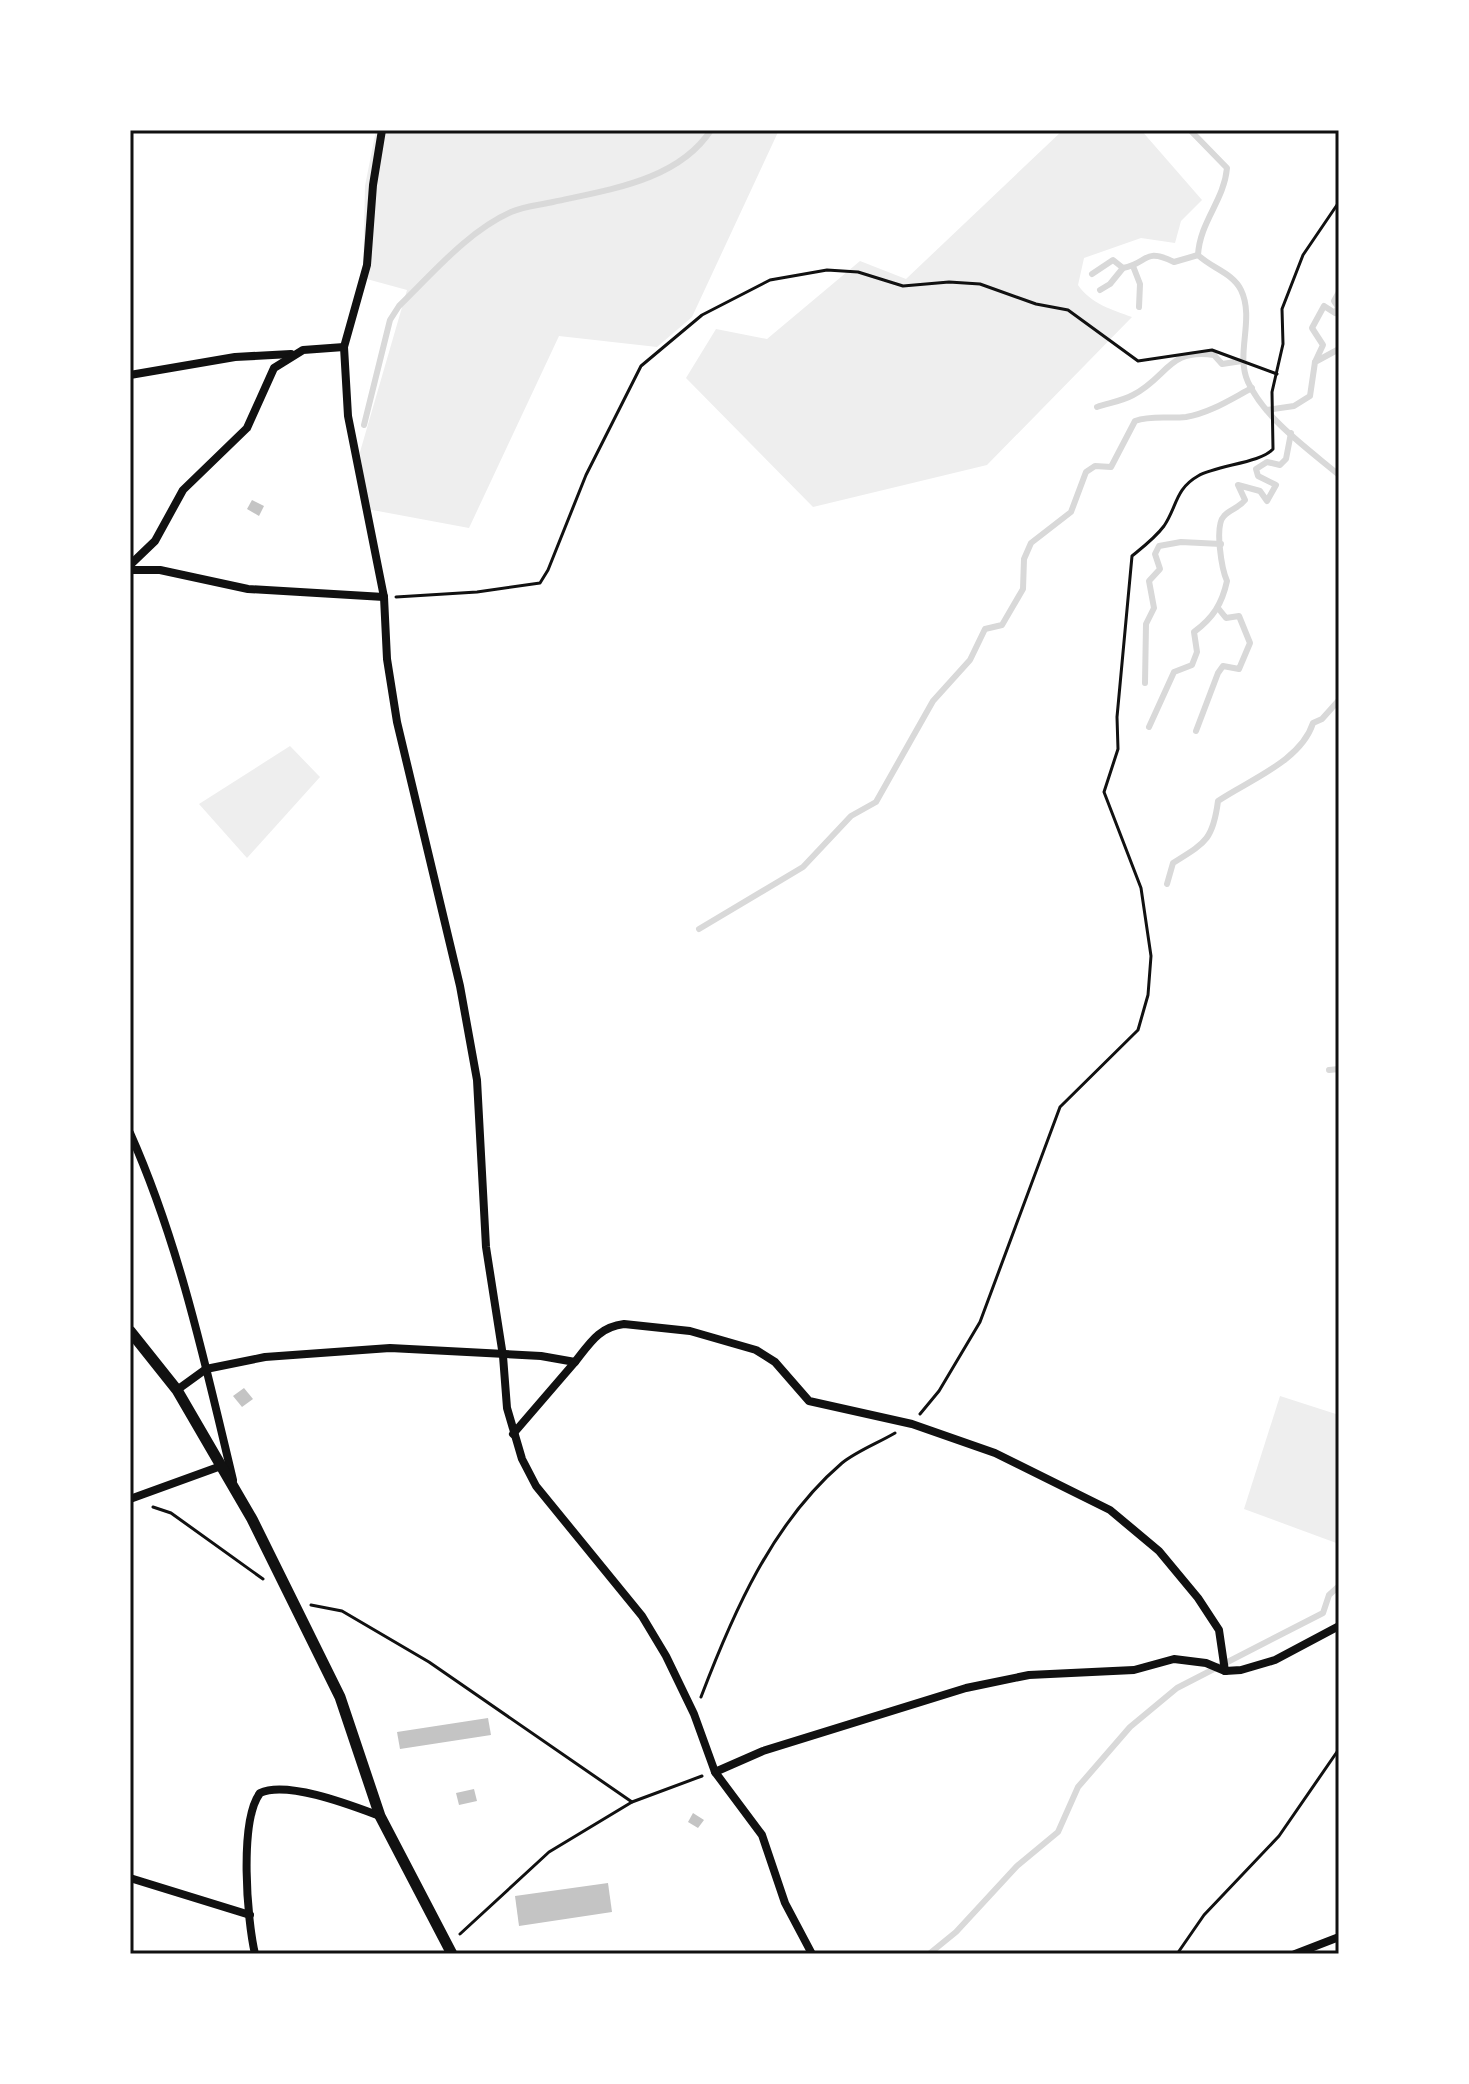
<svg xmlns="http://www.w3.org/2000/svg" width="1469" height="2084" font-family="'Alegreya Sans',sans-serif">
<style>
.green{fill:#eee}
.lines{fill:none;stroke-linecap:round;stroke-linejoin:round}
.stream{stroke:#d9d9d9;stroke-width:6}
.building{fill:#c4c4c4}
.path{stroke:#111;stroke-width:3}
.minor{stroke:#111;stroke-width:8}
.tertiary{stroke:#111;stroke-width:11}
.neatline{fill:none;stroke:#111;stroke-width:3}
</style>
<rect width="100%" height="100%" fill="#fff"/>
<!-- green -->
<g class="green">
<path d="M376 130H779L692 317 657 347 559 336 469 528 367 509 360 452 407 290 363 278 365 186Z"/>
<path d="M1063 130H1141L1202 200 1181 221 1175 243 1141 238 1084 258 1078 285C1090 303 1112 310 1132 317L987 465 813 507 686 378 716 329 767 339 860 261 906 279Z"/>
<path d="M290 746 320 777 247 858 199 804Z"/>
<path d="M1280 1396 1339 1415V1544L1244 1509Z"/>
</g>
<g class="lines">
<!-- stream -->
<g class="stream">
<path d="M1190 130 1227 168C1224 201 1200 221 1198 255 1211 268 1233 273 1241 290 1255 319 1235 354 1248 382 1265 419 1308 449 1339 475"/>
<path d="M1312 130H1313"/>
<path d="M1133 266 1140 284 1139 307"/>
<path d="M1092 274 1113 260 1123 268"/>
<path d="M1100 290 1110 284 1123 268C1149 263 1143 247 1174 262L1198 255"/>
<path d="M1338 307 1334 301 1339 292"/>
<path d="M1315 362 1323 345 1312 328 1324 306 1335 313 1339 306"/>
<path d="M1097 407C1109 403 1122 401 1133 395 1168 377 1168 348 1214 355L1222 364 1242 361"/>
<path d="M1267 410 1294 406 1310 396 1315 362 1339 349"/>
<path d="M364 425 390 320 399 306C432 274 468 231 511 212 524 206 540 205 553 202 607 190 678 181 711 130"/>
<path d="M1145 683 1146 624 1154 608 1149 581 1160 569 1155 554 1159 546 1181 542 1221 544"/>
<path d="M1149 727 1174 672 1192 665 1197 652 1194 632C1213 618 1222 604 1227 581 1222 570 1214 526 1224 516 1230 509 1239 508 1245 500L1238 485 1260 491 1267 501 1276 485 1258 476 1256 469 1267 462 1280 465 1286 459 1291 433"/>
<path d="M1196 731 1218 673 1223 666 1239 669 1250 643 1239 616 1226 618 1218 608"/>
<path d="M1167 884 1173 863C1205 843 1213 840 1218 801 1249 780 1301 761 1313 723L1322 719 1339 700"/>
<path d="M699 929 803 867 851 816 876 802 933 701 970 660 985 629 1002 625 1023 589 1024 559 1031 543 1071 512 1086 472 1095 466 1111 467 1135 421C1152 415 1168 419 1186 417 1210 413 1231 399 1252 388"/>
<path d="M1329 1070 1339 1069"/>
<path d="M929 1954 956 1932 1017 1866 1058 1832 1078 1787 1130 1727 1177 1688 1323 1613 1329 1595 1339 1586"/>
</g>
</g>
<!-- building -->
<g class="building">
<path d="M252 500 264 506 259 516 247 509Z"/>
<path d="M244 1388 253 1399 242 1407 233 1396Z"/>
<path d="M488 1718 491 1735 400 1749 397 1732Z"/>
<path d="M474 1789 477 1801 459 1805 456 1793Z"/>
<path d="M693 1813 704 1820 698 1828 688 1822Z"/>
<path d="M608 1883 612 1912 519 1926 515 1896Z"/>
</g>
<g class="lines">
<!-- path -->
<g class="path">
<path d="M396 597 477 592 540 583 548 570 586 475 641 366 702 315 770 280 827 270 858 272 903 286 949 282 980 284 1036 304 1068 310 1138 361 1212 350 1277 374"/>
<path d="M920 1414 939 1391 980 1322 1060 1107 1138 1030 1148 995 1151 956 1141 888 1104 792 1118 749 1117 717 1132 556C1143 547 1155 538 1164 526 1177 507 1175 489 1198 476 1217 465 1261 463 1273 449L1272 392 1283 344 1282 309 1303 255 1339 202"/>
<path d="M153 1507 171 1513 263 1579"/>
<path d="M311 1605 342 1611 429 1662 632 1802"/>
<path d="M701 1697C733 1613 772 1523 842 1463 857 1451 878 1443 895 1433"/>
<path d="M460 1934 549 1852 632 1802 702 1776"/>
<path d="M1177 1954 1204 1915 1279 1836 1339 1749"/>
</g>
<!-- minor -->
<g class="minor">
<path d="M382 130 373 185 367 265 344 347 348 416 384 597 387 659 397 722 460 986 477 1080 486 1247 503 1356 507 1408 522 1459 536 1486 642 1616 666 1656 694 1714 715 1772 762 1835 785 1903 812 1954"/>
<path d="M130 375 235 357 291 354"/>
<path d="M130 565 155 541 183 490 247 428 274 368 303 350 344 347"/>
<path d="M130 570H160L248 589 384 597"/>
<path d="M130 1133C179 1243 205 1363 233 1480"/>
<path d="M177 1390 206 1369 265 1357 390 1348 541 1356 575 1362C590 1343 599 1327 624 1324L690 1331 756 1350 775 1362 809 1401 912 1424 995 1453 1110 1510 1159 1551 1198 1598 1219 1630 1225 1671"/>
<path d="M513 1434 575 1362"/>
<path d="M130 1499 221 1466"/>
<path d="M715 1772 763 1751 966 1688 1029 1675 1134 1670 1174 1659 1206 1663 1225 1671 1241 1670 1275 1660 1339 1626"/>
<path d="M130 1878 250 1915"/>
<path d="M255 1954C247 1920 239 1821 260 1793 287 1780 353 1806 380 1816"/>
<path d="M1295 1954 1339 1937"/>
</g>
<!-- tertiary -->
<path class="tertiary" d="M130 1331 177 1390 252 1519 340 1697 380 1816 452 1954"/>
</g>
<!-- border -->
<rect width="1469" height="2084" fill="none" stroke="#ffffff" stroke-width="264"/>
<rect x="132" y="132" width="1205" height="1820" class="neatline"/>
</svg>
